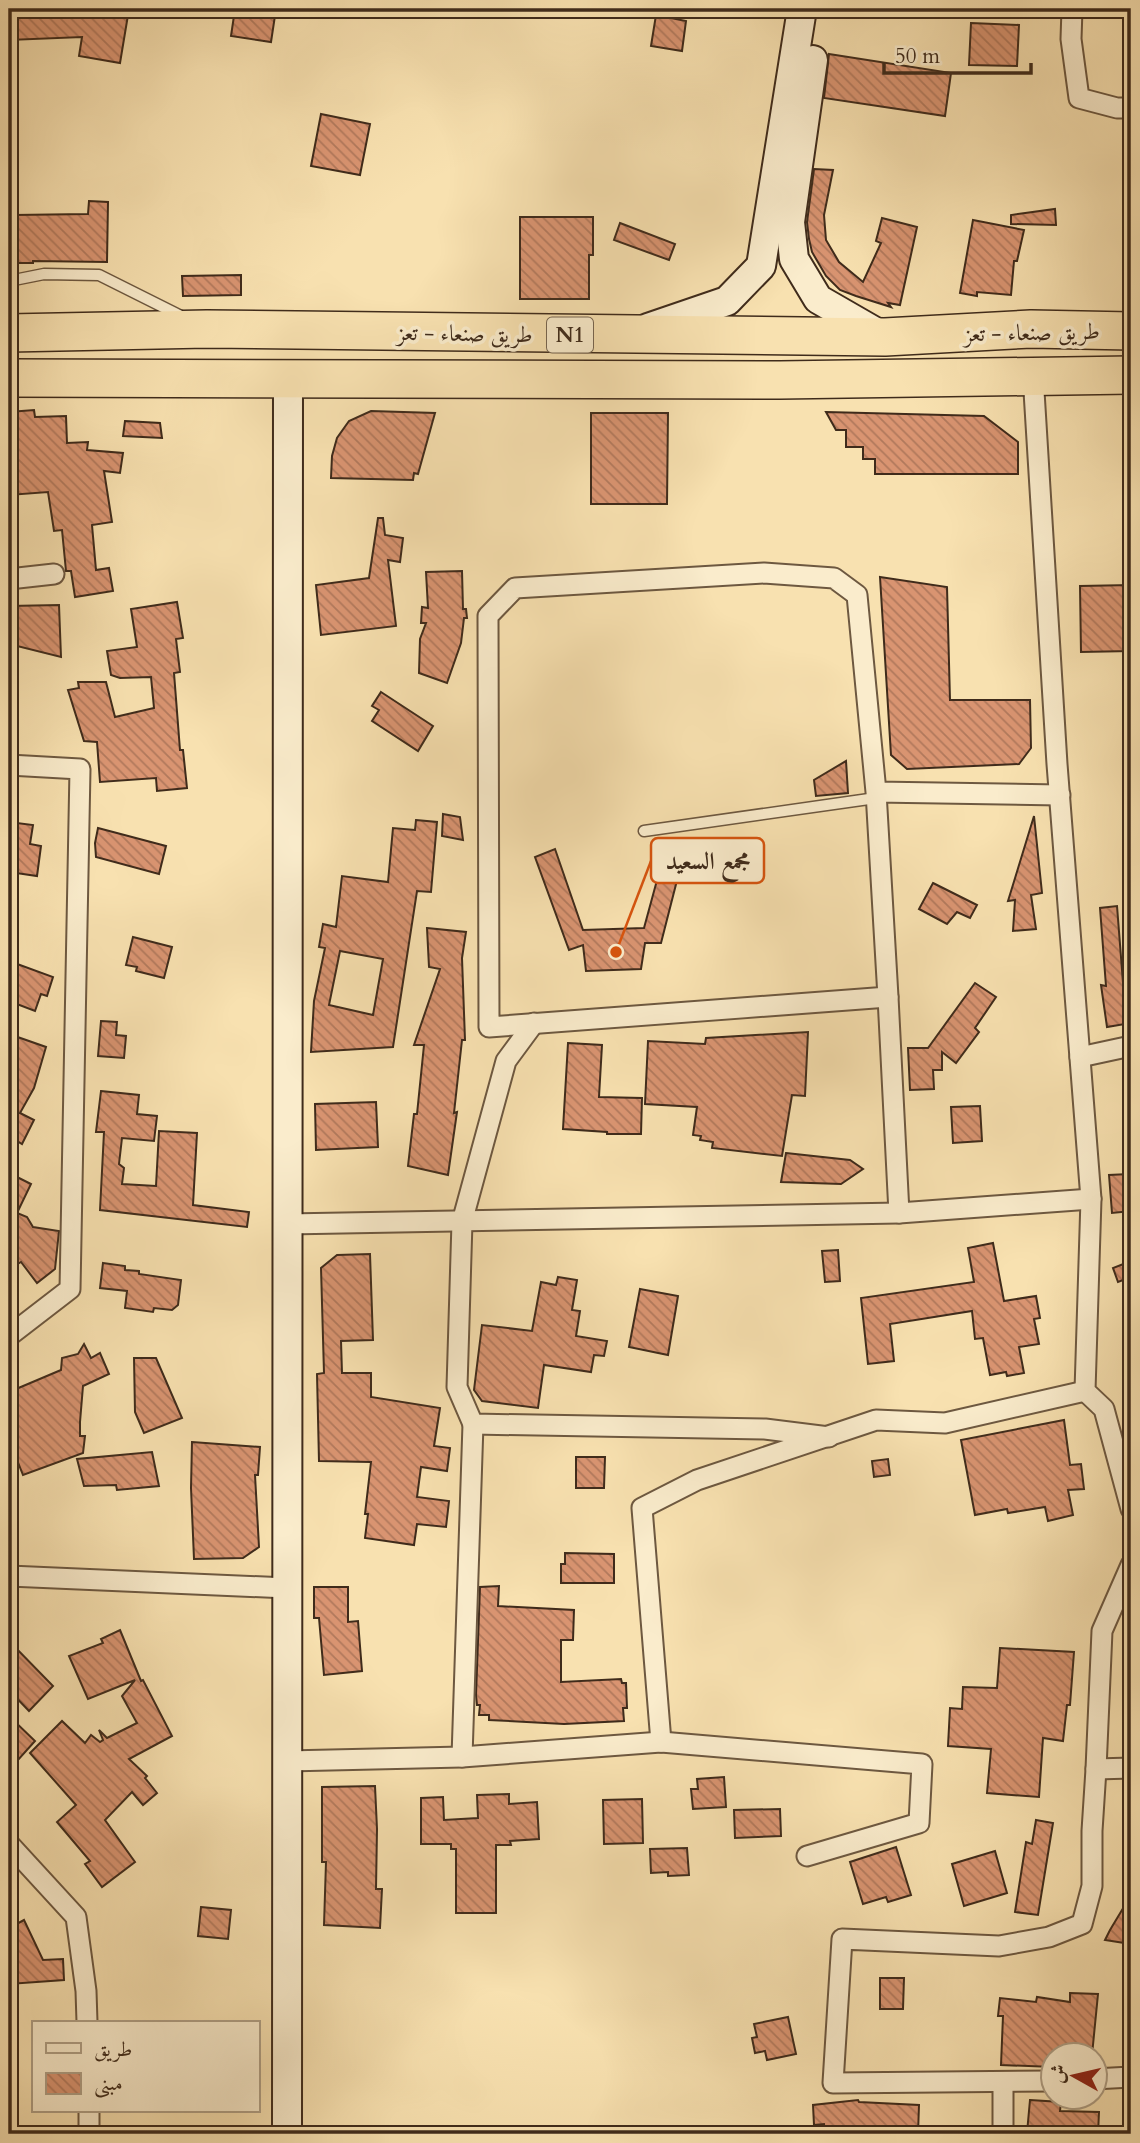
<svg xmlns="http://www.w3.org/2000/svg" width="1140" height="2143" font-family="Cardo,Amiri,serif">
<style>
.building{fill:url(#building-back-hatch);stroke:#3f2b1b;stroke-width:2;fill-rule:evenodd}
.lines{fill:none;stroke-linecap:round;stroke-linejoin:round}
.lane-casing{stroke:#6d5840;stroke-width:13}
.street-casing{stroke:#6d5840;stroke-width:23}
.secondary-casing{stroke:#3f2b1b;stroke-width:32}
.highway-casing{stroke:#3f2b1b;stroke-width:40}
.lane{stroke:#faeccc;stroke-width:10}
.street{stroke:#faeccc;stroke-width:19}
.secondary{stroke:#faeccc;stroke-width:28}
.highway{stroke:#f8e1b0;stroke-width:37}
.labels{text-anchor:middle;stroke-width:7;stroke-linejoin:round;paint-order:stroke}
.shield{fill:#faeccc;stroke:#776550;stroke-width:2}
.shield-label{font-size:21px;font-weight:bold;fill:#3f2b1b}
.street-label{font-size:23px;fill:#3f2b1b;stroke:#faeccc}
.leader{fill:none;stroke:#d7540e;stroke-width:2.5}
.callout-dot{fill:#d7540e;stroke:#faeccc;stroke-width:2.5}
.callout{fill:#faeccc;stroke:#d7540e;stroke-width:2.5}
.callout-label{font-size:24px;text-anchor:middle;font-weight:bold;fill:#3f2b1b}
</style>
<defs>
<pattern id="building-back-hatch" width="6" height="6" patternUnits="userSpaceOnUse" patternTransform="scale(1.75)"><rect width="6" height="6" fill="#d99471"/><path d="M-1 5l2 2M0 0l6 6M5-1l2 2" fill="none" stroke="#b1795c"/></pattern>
</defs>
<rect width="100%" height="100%" fill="#f8e1b0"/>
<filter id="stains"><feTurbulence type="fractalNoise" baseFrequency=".00286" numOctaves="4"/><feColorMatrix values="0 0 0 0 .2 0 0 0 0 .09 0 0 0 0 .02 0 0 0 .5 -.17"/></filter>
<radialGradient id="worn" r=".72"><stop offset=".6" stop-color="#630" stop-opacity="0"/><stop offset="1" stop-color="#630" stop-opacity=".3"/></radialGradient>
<!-- building -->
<g class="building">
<path d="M9 9H129L120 63 79 56 82 37 9 40Z"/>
<path d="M235 9H276L271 42 231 36Z"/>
<path d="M656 15 686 21 682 51 651 46Z"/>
<path d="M971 23 1019 25 1017 66 969 65Z"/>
<path d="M829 54 951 73 945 116 824 98Z"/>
<path d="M321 114 370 124 360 175 311 166Z"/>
<path d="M814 169 833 170 824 215 826 240 839 262 863 282 881 243 876 241 882 218 917 227 900 305 888 303 891 307 856 296 840 290 826 276 812 252 809 239 807 222Z"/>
<path d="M89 201 108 202 107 262 33 261V263H14V215L88 214Z"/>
<path d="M1055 209 1056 225 1011 224V215Z"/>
<path d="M520 217H593V255H589V299H520Z"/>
<path d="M973 220 1024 230 1017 261H1014L1011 295 977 292V296L960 293Z"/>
<path d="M620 223 675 244 669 260 614 240Z"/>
<path d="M241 275V295L183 296 182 276Z"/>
<path d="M34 410 35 417 66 416 67 443 88 442 87 450 123 453 120 473 104 471 112 522 92 525 96 570 109 568 113 591 75 597 71 571H66L62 530 54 531 48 492 9 495V412Z"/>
<path d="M371 411 435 413 418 474 414 473 413 480 331 478 332 456 337 438 349 421Z"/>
<path d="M826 412 984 416 1018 442V474H875V459H863V447H846V430H836Z"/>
<path d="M591 413H668L667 504H591Z"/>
<path d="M125 421 160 423 162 438 123 436Z"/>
<path d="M378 518H383L385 535 403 538 400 562 388 560 396 626 321 635 316 585 369 578Z"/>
<path d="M462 571 463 609H466L467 618H464L461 643 447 683 419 673 420 639 426 623H421L422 607 428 608 426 572Z"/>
<path d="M880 577 947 587 950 700H1030L1031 748 1019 764 907 769 891 755Z"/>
<path d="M1131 585V651L1081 652 1080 586Z"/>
<path d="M177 602 183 638 176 639 180 672 174 673 180 750H183L187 788 157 791 156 778 100 782 97 742 84 741 68 690 79 688 78 682H106L115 717 154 708 151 677 120 678 111 675 107 651 137 647 131 609Z"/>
<path d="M59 605 61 657 9 644V606Z"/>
<path d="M381 692 433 726 418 751 372 721 379 710 372 706Z"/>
<path d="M846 761 848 793 816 796 814 780Z"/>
<path d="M443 814 460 817 463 840 442 836Z"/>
<path d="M1034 816 1042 893 1031 895 1036 929 1013 931 1015 900 1008 901Z"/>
<path d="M416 820 437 822 431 892 417 891 393 1047 311 1052 314 1001 325 948 319 947 323 924 336 927 342 876 388 882 393 828 415 830ZM340 951 383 959 373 1015 329 1005Z"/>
<path d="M9 822 33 825 30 844 41 846 37 876 9 872Z"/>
<path d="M98 828 166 846 159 874 96 857 95 843Z"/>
<path d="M666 847 685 849 661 943H645L641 969 586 971 583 945 569 950 535 857 555 849 583 930 644 928Z"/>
<path d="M933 883 977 905 970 918 957 912 947 924 919 909Z"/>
<path d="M1117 906 1125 1008 1131 1007V1023L1107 1027 1101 985 1106 986 1100 908Z"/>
<path d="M427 928 466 932 462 958 465 1040H462L454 1113 457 1112 448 1175 408 1166 414 1114H417L424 1045H414L440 969 429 967Z"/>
<path d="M133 937 172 947 164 978 136 971 137 967 126 965Z"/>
<path d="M9 961 53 977 47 996 41 994 35 1011 9 1001Z"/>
<path d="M975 983 996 997 975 1028 979 1032 956 1063 942 1052V1070H933L934 1089 910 1090 908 1048H928Z"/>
<path d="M101 1021 117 1022 116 1035 126 1036 124 1058 98 1056Z"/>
<path d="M808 1032 805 1096 792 1095 782 1156 712 1148 713 1142 700 1140 701 1136 693 1135 697 1107 645 1104 648 1041 705 1044 706 1038Z"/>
<path d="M9 1034 46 1047 34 1088 20 1113 34 1120 22 1144 9 1136Z"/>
<path d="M568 1043 602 1045 599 1097 642 1098 641 1134H607V1132L563 1129Z"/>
<path d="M101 1091 139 1095 137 1114 157 1116 154 1141 122 1138 119 1164 124 1168 122 1184 156 1186 159 1131 197 1133 193 1205 249 1212 247 1227 100 1210 104 1132H96Z"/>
<path d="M376 1102 378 1147 316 1150 315 1104Z"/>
<path d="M980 1106 982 1141 953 1143 951 1107Z"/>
<path d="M786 1153 850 1160 863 1169 841 1184 781 1182Z"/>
<path d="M9 1173 31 1184 17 1213 27 1217 33 1227 59 1231 55 1269 37 1283 21 1262 9 1269Z"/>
<path d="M1129 1174V1183H1131V1211L1112 1213 1109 1175Z"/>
<path d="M993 1243 1004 1301 1036 1296 1040 1318 1034 1319 1039 1344 1019 1347 1024 1373 1007 1376 1006 1372 990 1375 983 1338 975 1339 972 1311 890 1324 894 1361 868 1364 861 1298 974 1282 968 1248Z"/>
<path d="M838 1250 840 1281 825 1282 822 1251Z"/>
<path d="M370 1254 373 1340 341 1341 342 1373H371V1397L440 1408 434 1446 450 1448 447 1471 421 1467 417 1497 449 1501 446 1527 417 1524 414 1545 365 1538 368 1514H365L371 1462 319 1461 317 1374 324 1373 321 1268 337 1255Z"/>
<path d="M1131 1261V1277L1118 1282 1113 1268Z"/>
<path d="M103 1263 125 1266V1270L139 1271V1274L181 1280 178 1305 172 1310 154 1308 153 1312 125 1308 127 1291 100 1288Z"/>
<path d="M558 1277 577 1280 572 1310 580 1311 576 1336 607 1341 604 1356 594 1355 591 1372 544 1365 538 1408 482 1401 474 1390 482 1325 532 1331 541 1282 556 1285Z"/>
<path d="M640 1289 678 1296 668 1355 629 1347Z"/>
<path d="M84 1344 91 1358 100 1353 109 1374 83 1386 80 1422V1436H85L83 1453 23 1475 17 1460 13 1461 9 1448V1392L61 1370 62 1358 78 1354Z"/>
<path d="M134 1358H156L182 1418 144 1433 135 1412Z"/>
<path d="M1064 1420 1070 1465 1081 1464 1084 1489 1068 1490 1073 1515 1048 1521 1045 1507 1008 1513 1007 1509 975 1515 961 1440Z"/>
<path d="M192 1442 260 1447 258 1475H255L259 1547 243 1558 194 1559 191 1488Z"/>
<path d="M152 1452 159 1486 117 1490 116 1485 84 1486 77 1459Z"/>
<path d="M576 1457H605L604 1488H576Z"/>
<path d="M888 1459 890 1475 874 1477 872 1461Z"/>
<path d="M565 1553 614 1554V1583H561V1564H565Z"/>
<path d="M499 1586 498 1606 574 1610 573 1640H561V1682L621 1679 622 1683H626L627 1708H623L624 1721 564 1724 489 1720V1715H479L480 1705H477L476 1695 480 1587Z"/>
<path d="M314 1587H348V1622L358 1621 362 1671 324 1675 319 1618H314Z"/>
<path d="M120 1630 141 1681 143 1680 172 1736 129 1759 147 1776 145 1778 157 1793 143 1805 132 1792 105 1820 135 1862 102 1887 85 1864 90 1861 57 1822 76 1805 30 1753 62 1721 85 1743 91 1735 100 1742 103 1740 99 1730 107 1738 137 1723 122 1696 135 1680 88 1699 69 1656 103 1643 101 1639Z"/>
<path d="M9 1641 53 1686 29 1711 9 1690V1682L17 1673 9 1664Z"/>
<path d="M1000 1648 1074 1652 1070 1705H1067L1063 1741 1043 1738 1039 1797 987 1793 991 1749 948 1746 950 1708 962 1709 963 1687 997 1688Z"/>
<path d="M9 1716 35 1741 9 1770Z"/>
<path d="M724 1777 726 1807 693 1809 691 1789H698L697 1779Z"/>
<path d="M375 1786 377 1829 376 1889H382L380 1928 324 1925 326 1862H322V1787Z"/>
<path d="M509 1794V1804L537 1802 539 1839 510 1841 511 1845H496V1913H456V1849H451V1844H421V1798L443 1797 444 1820 478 1818 477 1795Z"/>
<path d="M642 1799 643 1843 604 1844 603 1800Z"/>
<path d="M780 1809 781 1836 735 1838 734 1810Z"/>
<path d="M1036 1820 1053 1823 1038 1915 1015 1912 1026 1842 1032 1844Z"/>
<path d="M896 1847 911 1895 888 1902 886 1897 863 1904 850 1862Z"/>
<path d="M687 1848 689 1875 668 1876V1872L651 1873 650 1849Z"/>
<path d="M995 1851 1007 1893 964 1906 952 1864Z"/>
<path d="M1131 1895V1944L1105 1940 1110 1930Z"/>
<path d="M201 1907 231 1910 228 1939 198 1936Z"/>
<path d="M24 1920 43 1960 63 1959 64 1980 9 1984V1928Z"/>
<path d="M880 1978H904L903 2009H880Z"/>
<path d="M1070 1993 1098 1994 1092 2055H1053V2067L1001 2065 1003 2016H998L1000 1998 1036 2002 1037 1997 1070 2002Z"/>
<path d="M788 2017 796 2054 767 2060 765 2051 755 2053 752 2038 757 2037 754 2024Z"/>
<path d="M858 2100 859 2102 919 2105 918 2134H903V2127L861 2128V2129L825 2133 824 2124 814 2125 813 2105Z"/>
<path d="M1030 2100 1061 2102 1060 2111 1099 2112 1098 2134 1027 2133Z"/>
</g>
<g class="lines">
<!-- lane casing -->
<g class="lane-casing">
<g id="lane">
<path d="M9 281 44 274 99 275 181 316"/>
<path d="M644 831 876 798"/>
</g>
</g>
<!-- street casing -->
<g class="street-casing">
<g id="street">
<path d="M1072 9 1071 39 1079 98 1117 108H1131"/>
<path d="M1033 375 1057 764 1091 1199 1085 1391 1104 1409 1131 1509"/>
<path d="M9 579 54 574"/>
<path d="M9 765 80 769 70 1289 9 1336"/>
<path d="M876 792 888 997 489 1027 488 616 515 588 764 573 834 578 857 595 876 792 1060 795"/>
<path d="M888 997 899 1213 1091 1199"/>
<path d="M534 1023 506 1061 462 1222 457 1387 473 1424 765 1429 829 1437"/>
<path d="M1080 1057 1131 1046"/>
<path d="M287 1224 899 1213"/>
<path d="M1131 1565 1102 1631 1096 1769 1131 1768"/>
<path d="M9 1576 287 1588"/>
<path d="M661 1742 642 1508 697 1480 876 1420 945 1423 1085 1391"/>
<path d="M462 1757 473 1424"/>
<path d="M287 1761 462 1757 661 1742 922 1764 919 1823 807 1856"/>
<path d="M9 1844 76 1917 86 1991 87 2022"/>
<path d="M1094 2079 1131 2077"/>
<path d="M1052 2081 833 2083 842 1939 999 1946 1049 1937 1082 1924 1092 1886V1831L1096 1769"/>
<path d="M89 2110V2134"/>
<path d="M1003 2134V2082"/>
</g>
</g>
<!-- secondary casing -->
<g class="secondary-casing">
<g id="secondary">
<path d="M813 60 790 222 794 259 818 299 884 337"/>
<path d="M648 328 727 301 761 266 802 9"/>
<path d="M287 2134 288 378"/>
</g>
</g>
<!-- highway casing -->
<g class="highway-casing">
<g id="highway">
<path d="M9 333 207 329 885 337 1031 329 1131 331"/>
<path d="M9 378 780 380 1131 375"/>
</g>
</g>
<!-- lane -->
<use href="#lane" class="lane"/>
<!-- street -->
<use href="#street" class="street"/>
<!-- secondary -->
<use href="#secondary" class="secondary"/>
<!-- highway -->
<use href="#highway" class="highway"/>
</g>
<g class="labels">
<!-- shield labels -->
<rect class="shield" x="547" y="317.5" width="46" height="35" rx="5"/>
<g class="shield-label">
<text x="570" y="342">N1</text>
</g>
<!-- street labels -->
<g class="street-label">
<text transform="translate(1032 332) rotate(-1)" y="8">طريق صنعاء - تعز</text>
<text transform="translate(465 333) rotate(1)" y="8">طريق صنعاء - تعز</text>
</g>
</g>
<!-- callouts -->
<path class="leader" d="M616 952L651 861"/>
<circle class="callout-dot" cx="616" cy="952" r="7"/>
<rect class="callout" x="651" y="838" width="113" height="45" rx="7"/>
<g class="callout-label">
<text x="708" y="869">مجمع السعيد</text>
</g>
<!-- margin -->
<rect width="1140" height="2143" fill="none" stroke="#f8e1b0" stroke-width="35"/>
<rect x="10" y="10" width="1119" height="2122" fill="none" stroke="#3f2b1b" stroke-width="3.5"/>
<rect x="18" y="18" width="1105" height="2108" fill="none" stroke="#3f2b1b" stroke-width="2"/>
<!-- legend -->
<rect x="32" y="2021" width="228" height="91" fill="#faeccc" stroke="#af9f85" stroke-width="2"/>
<rect x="46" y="2043" width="35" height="10" fill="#faeccc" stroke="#af9f85" stroke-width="2"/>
<text x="94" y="2056" font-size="21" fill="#3f2b1b">طريق</text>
<rect x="46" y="2073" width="35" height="21" fill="url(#building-back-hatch)" stroke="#af9f85" stroke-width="2"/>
<text x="94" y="2090" font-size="21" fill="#3f2b1b">مبنى</text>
<!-- north arrow -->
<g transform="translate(1074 2076) rotate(278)"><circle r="33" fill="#faeccc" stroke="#af9f85" stroke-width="2"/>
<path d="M0-5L12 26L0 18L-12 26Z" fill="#8f2418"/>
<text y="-10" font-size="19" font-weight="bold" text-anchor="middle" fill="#3f2b1b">ش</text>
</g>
<!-- scale -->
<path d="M884 63v10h147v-10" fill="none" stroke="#3f2b1b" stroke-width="3.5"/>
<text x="895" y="63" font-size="21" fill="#3f2b1b" stroke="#faeccc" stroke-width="5" paint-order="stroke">50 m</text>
<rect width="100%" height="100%" filter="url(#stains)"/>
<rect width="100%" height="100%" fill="url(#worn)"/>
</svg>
